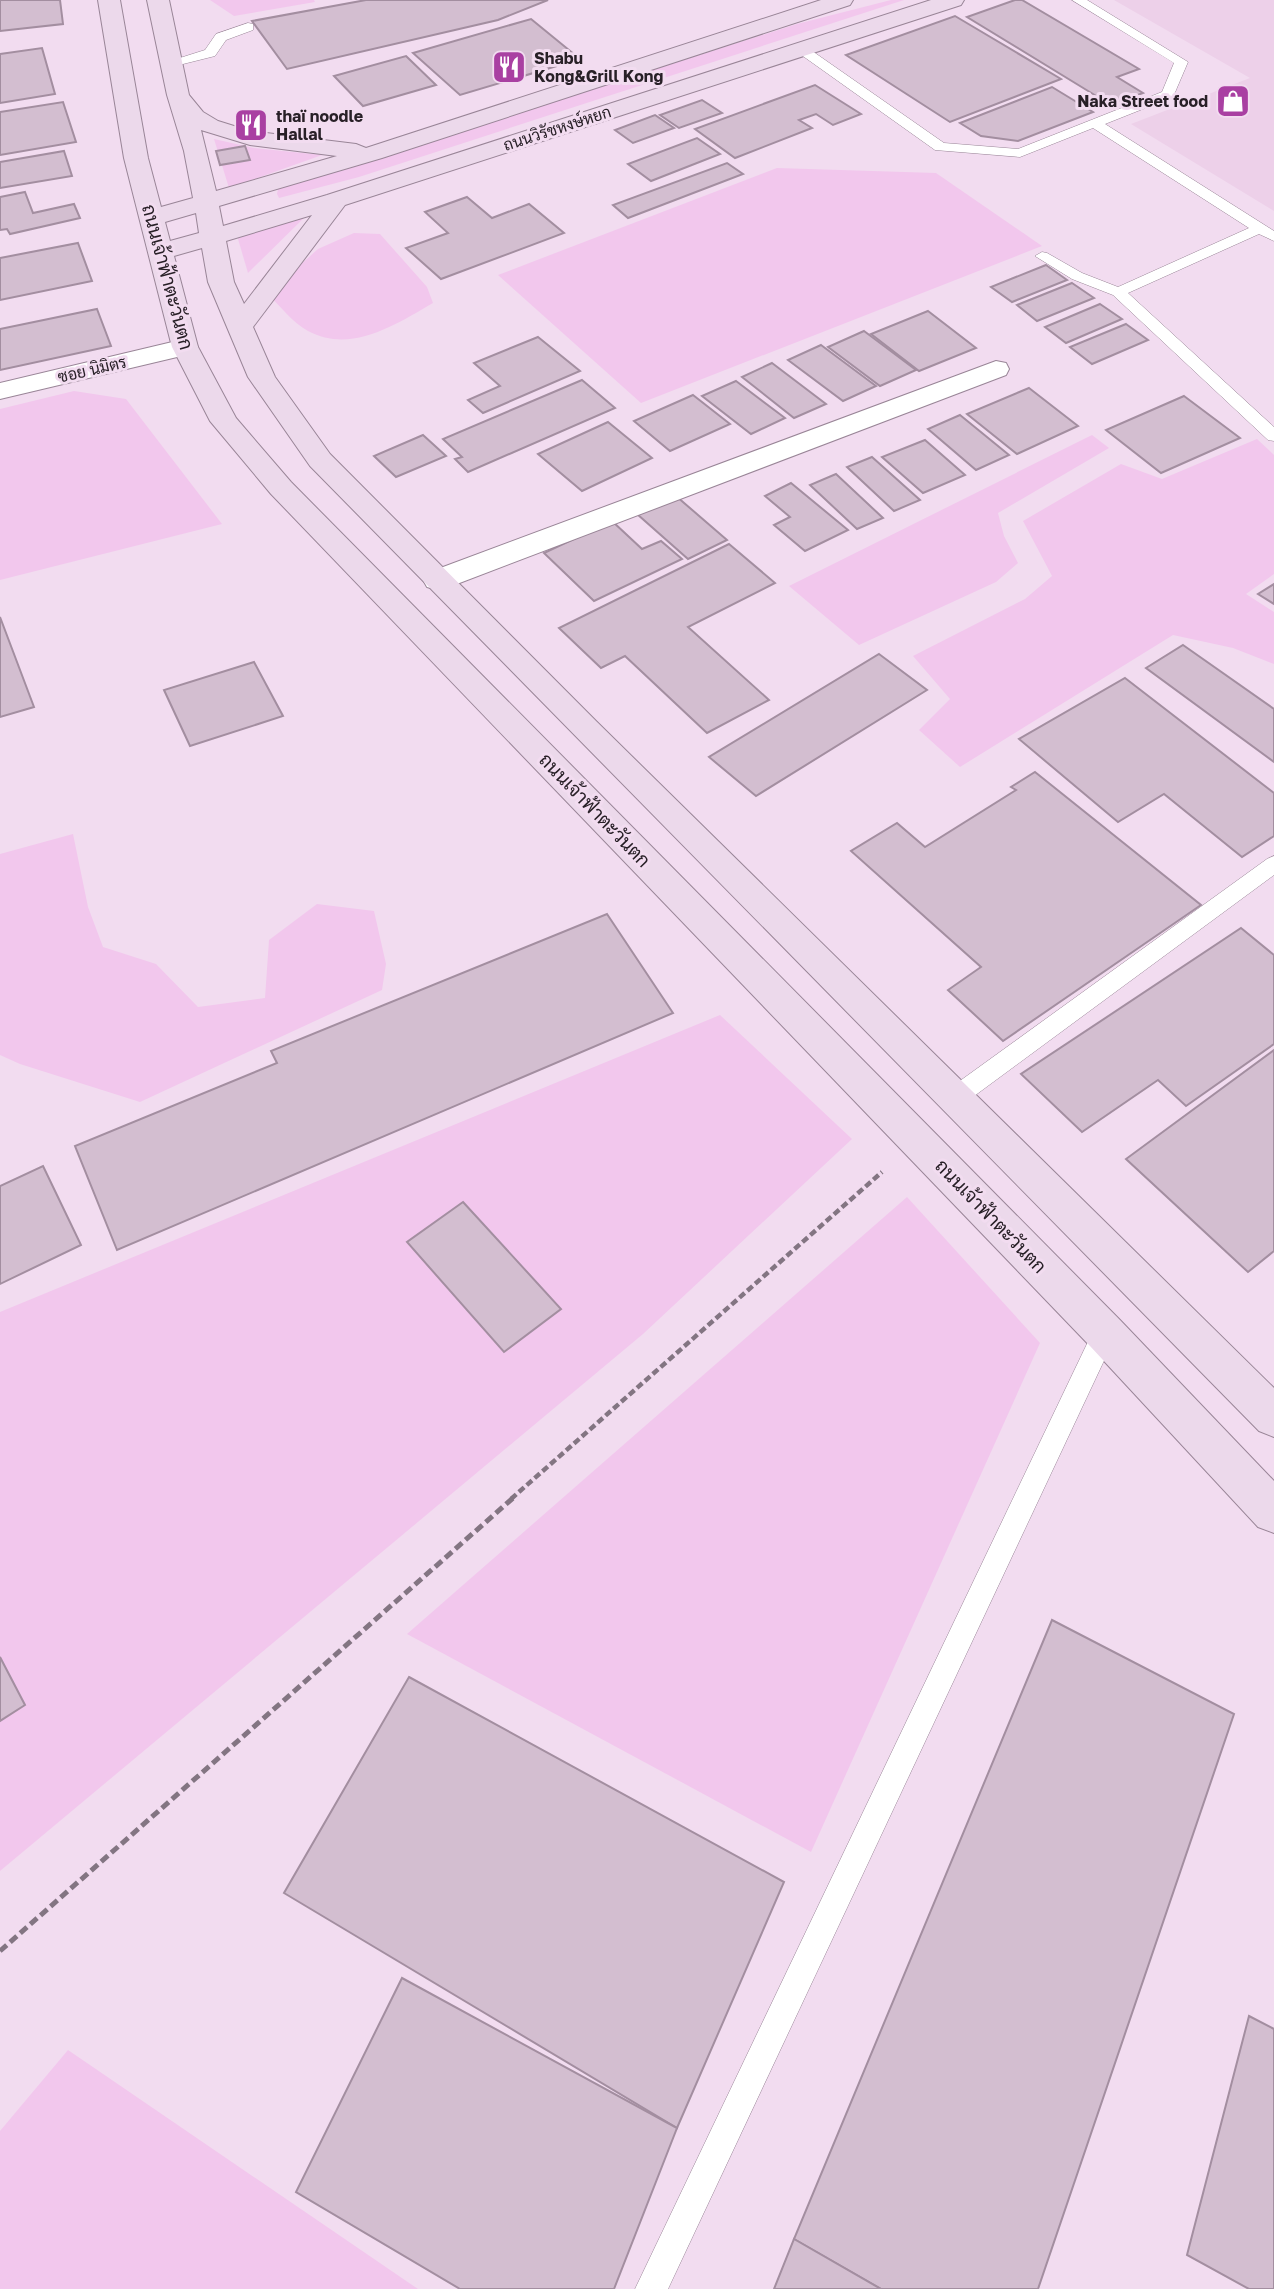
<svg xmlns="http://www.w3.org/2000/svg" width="1274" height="2289" font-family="'Golos Text',Sarabun,sans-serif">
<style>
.built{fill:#edd0e9}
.green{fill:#f2c7ed}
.building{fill:#d3bed0;stroke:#a38ea0;stroke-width:2}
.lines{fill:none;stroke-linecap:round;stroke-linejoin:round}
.lane-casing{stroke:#998597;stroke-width:1}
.street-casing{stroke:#998597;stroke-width:2}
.secondary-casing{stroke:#998597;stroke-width:2}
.path-far1{stroke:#837582;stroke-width:4.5;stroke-dasharray:7 3.5;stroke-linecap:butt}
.path{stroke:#837582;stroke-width:5;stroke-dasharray:9 4.5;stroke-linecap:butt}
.lane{fill:#fff;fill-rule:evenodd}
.street{fill:#fff;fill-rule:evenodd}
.secondary{fill:#ecd9eb;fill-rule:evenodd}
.labels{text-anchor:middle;stroke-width:6;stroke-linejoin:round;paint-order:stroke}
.far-poi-label{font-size:16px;font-weight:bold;fill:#282027;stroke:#f2dcf0;text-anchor:start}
.far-street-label{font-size:16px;fill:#282027;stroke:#f2dcf0}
.street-label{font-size:19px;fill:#282027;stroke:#f2dcf0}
</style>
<rect width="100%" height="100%" fill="#f2dcf0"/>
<!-- built -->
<path class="built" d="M1114 0H1274V211L1131 124 1250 78Z"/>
<!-- green -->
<g class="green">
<path d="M210 0H314L315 2 234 16Z"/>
<path d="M891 0H904L359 177 279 198 277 194 278 189 797 24Z"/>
<path d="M214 139 254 148 322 155 229 188Z"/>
<path d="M777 168 936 173 1042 246 641 403 498 275Z"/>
<path d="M312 210 248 273 233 222Z"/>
<path d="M354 233 380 234 427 287 433 303C395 325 351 354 308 331 293 323 280 306 268 294L318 249Z"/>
<path d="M74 391 126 399 222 524 0 580V409Z"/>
<path d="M1092 435 1109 448 998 513 1004 536 1018 563 996 582 859 645 789 586Z"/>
<path d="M1257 439 1274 455V574L1246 594 1274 612V664L1233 648 1173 635 960 767 919 730 950 699 913 656 1025 599 1052 576 1023 521 1121 464 1162 479Z"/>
<path d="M73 834 88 907 103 947 156 964 198 1007 265 998 269 940 317 904 374 911 386 964 382 990 140 1102 20 1064 0 1055V854Z"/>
<path d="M720 1015 852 1139 643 1334 0 1871V1312Z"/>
<path d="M907 1197 1040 1343 811 1852 407 1634Z"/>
<path d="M68 2050 418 2289H0V2131Z"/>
</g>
<!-- building -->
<g class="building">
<path d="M0 0H60L63 24 0 31Z"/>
<path d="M366 0H548L498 20 287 69 252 21Z"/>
<path d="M1015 0H1022L1139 69 1117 77 1143 93 1111 105 967 17Z"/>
<path d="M955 16 1061 79 950 122 846 55Z"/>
<path d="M531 19 580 59 460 95 413 53Z"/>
<path d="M42 48 55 94 0 103V54Z"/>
<path d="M406 56 436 85 363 106 334 76Z"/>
<path d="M815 85 861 114 833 125 816 114 799 120 812 128 735 158 695 129Z"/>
<path d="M1052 87 1093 112 1018 141 981 136 960 123Z"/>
<path d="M702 100 722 113 679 128 660 115Z"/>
<path d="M63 102 76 142 0 155V112Z"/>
<path d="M655 115 674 128 633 143 615 130Z"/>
<path d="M697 138 720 154 651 181 628 164Z"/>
<path d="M245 146 250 160 220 165 216 151Z"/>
<path d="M64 151 72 176 0 188V162Z"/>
<path d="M727 163 743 174 628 218 613 205Z"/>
<path d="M25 192 33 213 74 204 80 218 10 234 7 229 0 230V197Z"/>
<path d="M467 197 492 218 529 204 564 233 441 279 406 248 448 233 425 212Z"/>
<path d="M78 243 92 281 0 300V258Z"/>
<path d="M1046 265 1067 280 1012 302 991 287Z"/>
<path d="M1072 283 1094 298 1037 321 1017 305Z"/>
<path d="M1100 304 1122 319 1066 343 1045 327Z"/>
<path d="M97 309 111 346 0 370V329Z"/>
<path d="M928 311 976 348 919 371 871 334Z"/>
<path d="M1126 324 1148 340 1092 364 1070 347Z"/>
<path d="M864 331 916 370 880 386 828 347Z"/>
<path d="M538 337 580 371 483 413 468 400 500 386 474 363Z"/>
<path d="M821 345 876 386 843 401 788 360Z"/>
<path d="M772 363 826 404 794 418 742 377Z"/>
<path d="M582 380 615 408 468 472 455 459 462 457 443 439Z"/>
<path d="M736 381 785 418 751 434 702 396Z"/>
<path d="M1029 388 1078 426 1017 454 967 414Z"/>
<path d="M693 395 730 424 670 451 634 421Z"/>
<path d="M1184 396 1240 438 1161 473 1106 430Z"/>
<path d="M960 415 1009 455 976 470 928 429Z"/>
<path d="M608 422 652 458 582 491 538 454Z"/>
<path d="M423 435 446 456 396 477 374 456Z"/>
<path d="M925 440 965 475 923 493 882 457Z"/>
<path d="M872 457 920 500 894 511 847 467Z"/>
<path d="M836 474 883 518 857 529 810 485Z"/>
<path d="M791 483 848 530 805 551 774 525 790 517 765 496Z"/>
<path d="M676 496 727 540 688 559 637 514Z"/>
<path d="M612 521 642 549 661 541 682 559 594 601 544 553Z"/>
<path d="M729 544 775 583 688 627 769 700 707 733 625 656 601 668 559 628Z"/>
<path d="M1274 584V604L1258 594Z"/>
<path d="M0 617 34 707 0 717Z"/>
<path d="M1183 645 1274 709V762L1146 668Z"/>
<path d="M879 654 927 690 756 796 709 757Z"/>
<path d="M254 662 283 716 190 746 164 690Z"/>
<path d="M1125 678 1274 793V836L1242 857 1164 794 1118 822 1019 739Z"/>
<path d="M1035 772 1201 905 1003 1041 948 990 981 967 851 851 897 823 925 847 1016 790 1011 787Z"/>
<path d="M607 914 673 1013 117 1250 75 1146 277 1063 271 1051Z"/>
<path d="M1241 928 1274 955V1044L1186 1106 1158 1080 1082 1132 1021 1074Z"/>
<path d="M1274 1050V1251L1248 1272 1126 1159Z"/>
<path d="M43 1166 81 1245 0 1284V1186Z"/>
<path d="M463 1202 561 1309 504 1352 407 1242Z"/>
<path d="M1052 1620 1234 1714 1038 2289H881L794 2239Z"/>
<path d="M0 1657 25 1705 0 1721Z"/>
<path d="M409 1677 784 1882 677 2128 284 1893Z"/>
<path d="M402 1978 677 2128 614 2289H460L296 2192Z"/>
<path d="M1249 2016 1274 2029V2289H1249L1187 2255Z"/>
<path d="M794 2239 881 2289H774Z"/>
</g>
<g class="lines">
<!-- lane casing -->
<g class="lane-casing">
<g id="lane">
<path d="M1072 0H1087L1188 62 1173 97 1105 124 1274 231V241L1259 234 1128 293 1274 427V441L1268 440 1113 295 1072 279 1035 256 1042 252 1047 253 1082 273 1118 287 1249 228 1093 128 1020 157 935 150 793 49 795 46H805L944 143 1018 149 1162 92 1174 63Z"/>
<path d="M248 23 253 24V30L226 40 215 56 171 67 164 63 205 50 216 34Z"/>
<path d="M1274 856V875L962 1105 954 1107 946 1105 943 1098 946 1091 1267 859Z"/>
<path d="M1105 1322 1114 1325 1117 1333 668 2289H635L1096 1325Z"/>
</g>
</g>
<!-- street casing -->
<g class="street-casing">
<g id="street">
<path d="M185 339 194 341 198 347 194 353 0 399V383Z"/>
<path d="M996 361 1006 363 1009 369 1006 375 449 587 438 590 427 587 423 580 427 573Z"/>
</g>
</g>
<!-- secondary casing -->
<g class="secondary-casing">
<path id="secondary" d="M98 0H120L148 158 161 207 193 198 184 151 167 95 147 0H169L189 95 203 112 218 121 250 131 356 144 366 148 821 0H853L850 5 382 158 219 206 223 226 327 195 931 0H964L961 5 345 205 253 327 275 377 330 454 596 721 1274 1388V1437L1259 1431 310 466 248 377 208 282 202 248 174 256 198 347 236 418 291 482 1120 1320 1274 1481V1533L1258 1527 1090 1346 271 494 210 421 172 347 124 158ZM201 130 250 145 337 156 216 191ZM196 213 199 233 170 241 165 222ZM312 215 244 304 234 282 226 241Z"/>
</g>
<!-- path-far1 -->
<path class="path-far1" d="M511 1499 882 1172"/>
<!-- path -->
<path class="path" d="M0 1951 513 1498"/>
<!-- lane -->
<use href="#lane" class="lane"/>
<!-- street -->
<use href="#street" class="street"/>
<!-- secondary -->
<use href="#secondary" class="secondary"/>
</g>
<!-- icons -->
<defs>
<g id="restaurant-square" transform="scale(1.75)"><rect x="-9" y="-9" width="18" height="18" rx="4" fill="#a940a2" stroke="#f2dcf0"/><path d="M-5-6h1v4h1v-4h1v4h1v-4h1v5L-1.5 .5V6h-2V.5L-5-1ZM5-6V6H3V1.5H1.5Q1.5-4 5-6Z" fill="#fff"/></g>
<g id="shop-square" transform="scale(1.75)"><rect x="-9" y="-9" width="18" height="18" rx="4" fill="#a940a2" stroke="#f2dcf0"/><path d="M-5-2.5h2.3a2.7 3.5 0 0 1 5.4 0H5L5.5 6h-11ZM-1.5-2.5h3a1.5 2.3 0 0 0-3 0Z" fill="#fff"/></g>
</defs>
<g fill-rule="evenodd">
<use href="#restaurant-square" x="509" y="67"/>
<use href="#shop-square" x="1233" y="101"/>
<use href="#restaurant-square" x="251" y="125"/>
</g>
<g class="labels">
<!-- far-poi labels -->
<g class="far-poi-label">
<text x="534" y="64">Shabu<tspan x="534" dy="18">Kong&amp;Grill Kong</tspan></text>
<text x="1208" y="107" text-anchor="end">Naka Street food</text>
<text x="276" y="122">thaï noodle<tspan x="276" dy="18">Hallal</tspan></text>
</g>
<!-- far-street labels -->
<g class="far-street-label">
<text transform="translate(557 128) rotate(-18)" y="6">ถนนวิรัชหงษ์หยก</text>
<text transform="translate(92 369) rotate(-13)" y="6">ซอย นิมิตร</text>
</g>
<!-- street labels -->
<g class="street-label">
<text transform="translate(168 277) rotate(75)" y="7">ถนนเจ้าฟ้าตะวันตก</text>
<text transform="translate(595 810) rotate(46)" y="7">ถนนเจ้าฟ้าตะวันตก</text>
<text transform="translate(991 1216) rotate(46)" y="7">ถนนเจ้าฟ้าตะวันตก</text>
</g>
</g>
</svg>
